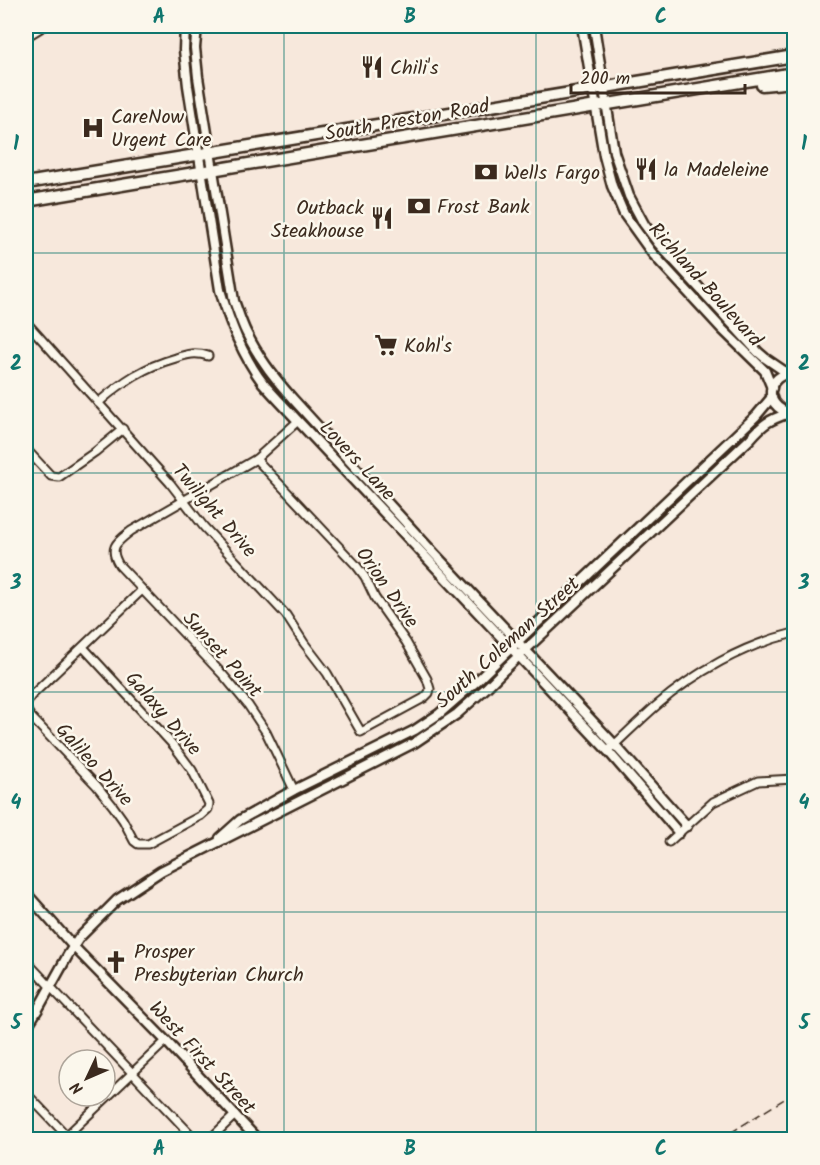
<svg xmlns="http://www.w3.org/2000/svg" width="820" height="1165" font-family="Kalam,sans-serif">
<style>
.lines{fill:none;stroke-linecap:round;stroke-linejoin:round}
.minor-casing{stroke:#3b2a1e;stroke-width:11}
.tertiary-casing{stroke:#3b2a1e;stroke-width:13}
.primary-casing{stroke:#3b2a1e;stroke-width:15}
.minor{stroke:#fbf7ec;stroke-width:7}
.tertiary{stroke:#fbf7ec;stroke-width:8}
.primary{stroke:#fbf7ec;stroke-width:10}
.rail{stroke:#3b2a1e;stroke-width:1.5;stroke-dasharray:9 4.5;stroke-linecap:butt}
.grid{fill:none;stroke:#0f766e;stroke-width:1.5;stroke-opacity:0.55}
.labels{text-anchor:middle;stroke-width:5;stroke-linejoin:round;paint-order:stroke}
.poi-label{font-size:20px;fill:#3b2a1e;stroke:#fbf7ec;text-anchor:start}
.street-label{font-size:20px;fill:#3b2a1e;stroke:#fbf7ec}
.neatline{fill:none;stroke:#0f766e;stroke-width:2}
.grid-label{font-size:20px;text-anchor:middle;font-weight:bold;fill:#0f766e}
</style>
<rect width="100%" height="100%" fill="#f7e8dc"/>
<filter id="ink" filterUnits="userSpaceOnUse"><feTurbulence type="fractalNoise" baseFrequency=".0167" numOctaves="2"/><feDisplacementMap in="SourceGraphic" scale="12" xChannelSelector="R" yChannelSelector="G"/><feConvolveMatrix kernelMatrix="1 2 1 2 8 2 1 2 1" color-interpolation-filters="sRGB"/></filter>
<g filter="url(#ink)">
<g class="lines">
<!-- minor casing -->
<g class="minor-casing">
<g id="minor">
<path d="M26 37 44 26"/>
<path d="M26 322 170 483 204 527 286 615 304 643 327 673 361 732 424 698 429 693 430 689 427 679 406 642 375 598 365 577 356 565 256 459"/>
<path d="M98 403C123 381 144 367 176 358 187 354 196 352 208 356"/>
<path d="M794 413V414"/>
<path d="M26 449 51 476 59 477 95 452 123 429"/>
<path d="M83 647 174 746 192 770 209 804 208 809 200 816 148 844H138L134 841 123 820 113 806 97 786 31 717C25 709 25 704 31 696L142 590"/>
<path d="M612 747C627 733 641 719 656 706 695 672 744 645 794 633"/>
<path d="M294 790 266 732 248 705 224 676 119 565C108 547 117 542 131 531L256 459 298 421"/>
<path d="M669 842 713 802 758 781 794 779"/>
<path d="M26 961 196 1140"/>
<path d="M26 1093 66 1135"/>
<path d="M62 1140 166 1041"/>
<path d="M209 1140 235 1115"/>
</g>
</g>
<!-- tertiary casing -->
<g class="tertiary-casing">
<g id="tertiary">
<path d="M185 26 184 50 188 86 220 290C230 323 242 355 263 383 274 396 287 409 298 421L608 751 679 833"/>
<path d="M197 26 195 48 198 77 234 301C238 311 241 322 246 332 258 357 274 378 293 399L429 548 615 745 687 826"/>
<path d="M582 26 604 156 612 186 624 214 652 253 722 329 765 371 772 388"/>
<path d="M594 26 614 152 629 196 644 224 658 243 758 352 765 358 787 373"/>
<path d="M790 413C762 406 766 373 794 373"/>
<path d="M220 838 240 820 294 790 415 730 439 714 478 680 511 648 756 416 772 397"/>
<path d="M26 893 73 946 166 1041 258 1140"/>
<path d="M26 1028 38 1009 68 955 79 938 117 900 161 871 414 743 457 714 486 688 505 669 750 439C764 423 769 420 789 413"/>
</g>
</g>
<!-- primary casing -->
<g class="primary-casing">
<g id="primary">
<path d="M762 85 794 82"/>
<path d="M26 183 794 56"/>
<path d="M26 201 794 73"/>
</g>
</g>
<!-- minor -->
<use href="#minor" class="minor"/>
<!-- tertiary -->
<use href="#tertiary" class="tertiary"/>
<!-- primary -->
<use href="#primary" class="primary"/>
<!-- rail -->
<path class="rail" d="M719 1140 794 1093"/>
</g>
</g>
<!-- grid -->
<path class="grid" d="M284 26V1140M536 26V1140M26 253H794M26 473H794M26 692H794M26 912H794"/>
<!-- icons -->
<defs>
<g id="restaurant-bare" transform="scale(1.8)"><path d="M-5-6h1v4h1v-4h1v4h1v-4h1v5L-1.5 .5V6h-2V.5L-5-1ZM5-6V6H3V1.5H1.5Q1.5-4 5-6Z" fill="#3b2a1e" stroke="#fbf7ec" stroke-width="2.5" paint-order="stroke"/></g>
<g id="hospital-bare" transform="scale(1.8)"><path d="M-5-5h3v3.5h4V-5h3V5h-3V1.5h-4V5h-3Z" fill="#3b2a1e" stroke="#fbf7ec" stroke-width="2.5" paint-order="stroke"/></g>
<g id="bank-bare" transform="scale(1.8)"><path d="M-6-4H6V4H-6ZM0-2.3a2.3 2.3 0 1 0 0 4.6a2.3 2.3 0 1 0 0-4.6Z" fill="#3b2a1e" stroke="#fbf7ec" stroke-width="2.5" paint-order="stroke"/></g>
<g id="supermarket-bare" transform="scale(1.8)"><path d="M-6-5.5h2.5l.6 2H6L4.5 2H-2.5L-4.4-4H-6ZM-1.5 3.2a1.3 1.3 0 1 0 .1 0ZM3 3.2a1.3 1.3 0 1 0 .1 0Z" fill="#3b2a1e" stroke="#fbf7ec" stroke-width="2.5" paint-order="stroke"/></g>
<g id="church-bare" transform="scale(1.8)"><path d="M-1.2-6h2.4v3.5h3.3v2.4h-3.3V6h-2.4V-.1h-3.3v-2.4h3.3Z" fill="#3b2a1e" stroke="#fbf7ec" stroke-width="2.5" paint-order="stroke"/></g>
</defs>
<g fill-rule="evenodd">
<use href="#restaurant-bare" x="372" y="67"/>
<use href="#hospital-bare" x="93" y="128"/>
<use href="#restaurant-bare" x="646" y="169"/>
<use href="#bank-bare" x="486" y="172"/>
<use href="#bank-bare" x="419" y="206"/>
<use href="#restaurant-bare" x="382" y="218"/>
<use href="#supermarket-bare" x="386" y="345"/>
<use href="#church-bare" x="116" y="962"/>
</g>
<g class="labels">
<!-- poi labels -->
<g class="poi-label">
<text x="390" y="74">Chili's</text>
<text x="111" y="123">CareNow<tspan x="111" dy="23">Urgent Care</tspan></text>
<text x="664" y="176">la Madeleine</text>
<text x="504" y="179">Wells Fargo</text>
<text x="437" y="213">Frost Bank</text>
<text x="364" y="214" text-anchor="end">Outback<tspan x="364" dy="23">Steakhouse</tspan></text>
<text x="404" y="352">Kohl's</text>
<text x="134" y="958">Prosper<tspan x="134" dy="23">Presbyterian Church</tspan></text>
</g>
<!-- street labels -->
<g class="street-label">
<text transform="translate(407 119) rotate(-10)" y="7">South Preston Road</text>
<text transform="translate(706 284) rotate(48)" y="7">Richland Boulevard</text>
<text transform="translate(358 460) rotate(47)" y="7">Lovers Lane</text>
<text transform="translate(215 510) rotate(49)" y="7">Twilight Drive</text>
<text transform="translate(388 587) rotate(55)" y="7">Orion Drive</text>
<text transform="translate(507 642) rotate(-42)" y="7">South Coleman Street</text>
<text transform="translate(223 654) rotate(48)" y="7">Sunset Point</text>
<text transform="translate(164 713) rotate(49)" y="7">Galaxy Drive</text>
<text transform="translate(95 764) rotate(48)" y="7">Galileo Drive</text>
<text transform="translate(203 1057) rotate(47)" y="7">West First Street</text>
</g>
</g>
<!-- margin -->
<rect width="820" height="1165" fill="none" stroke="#fbf7ec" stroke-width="66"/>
<!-- north arrow -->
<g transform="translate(87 1078) rotate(226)"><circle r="28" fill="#fbf7ec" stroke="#aea59a" stroke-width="1.5"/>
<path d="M0-4.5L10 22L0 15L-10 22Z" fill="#3b2a1e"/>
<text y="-9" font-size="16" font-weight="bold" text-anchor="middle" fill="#3b2a1e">N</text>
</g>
<!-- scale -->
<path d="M571 84v9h174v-9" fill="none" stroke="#3b2a1e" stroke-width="3"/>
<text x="580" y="84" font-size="18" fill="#3b2a1e" stroke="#fbf7ec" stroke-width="4.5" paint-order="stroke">200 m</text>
<rect x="33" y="33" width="754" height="1099" class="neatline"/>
<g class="grid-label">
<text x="159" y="23">A</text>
<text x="410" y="23">B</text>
<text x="661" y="23">C</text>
<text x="16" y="150">1</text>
<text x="804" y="150">1</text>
<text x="16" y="370">2</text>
<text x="804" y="370">2</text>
<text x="16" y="589">3</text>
<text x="804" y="589">3</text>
<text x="16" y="809">4</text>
<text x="804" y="809">4</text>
<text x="16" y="1029">5</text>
<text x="804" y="1029">5</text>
<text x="159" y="1155">A</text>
<text x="410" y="1155">B</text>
<text x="661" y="1155">C</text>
</g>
</svg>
